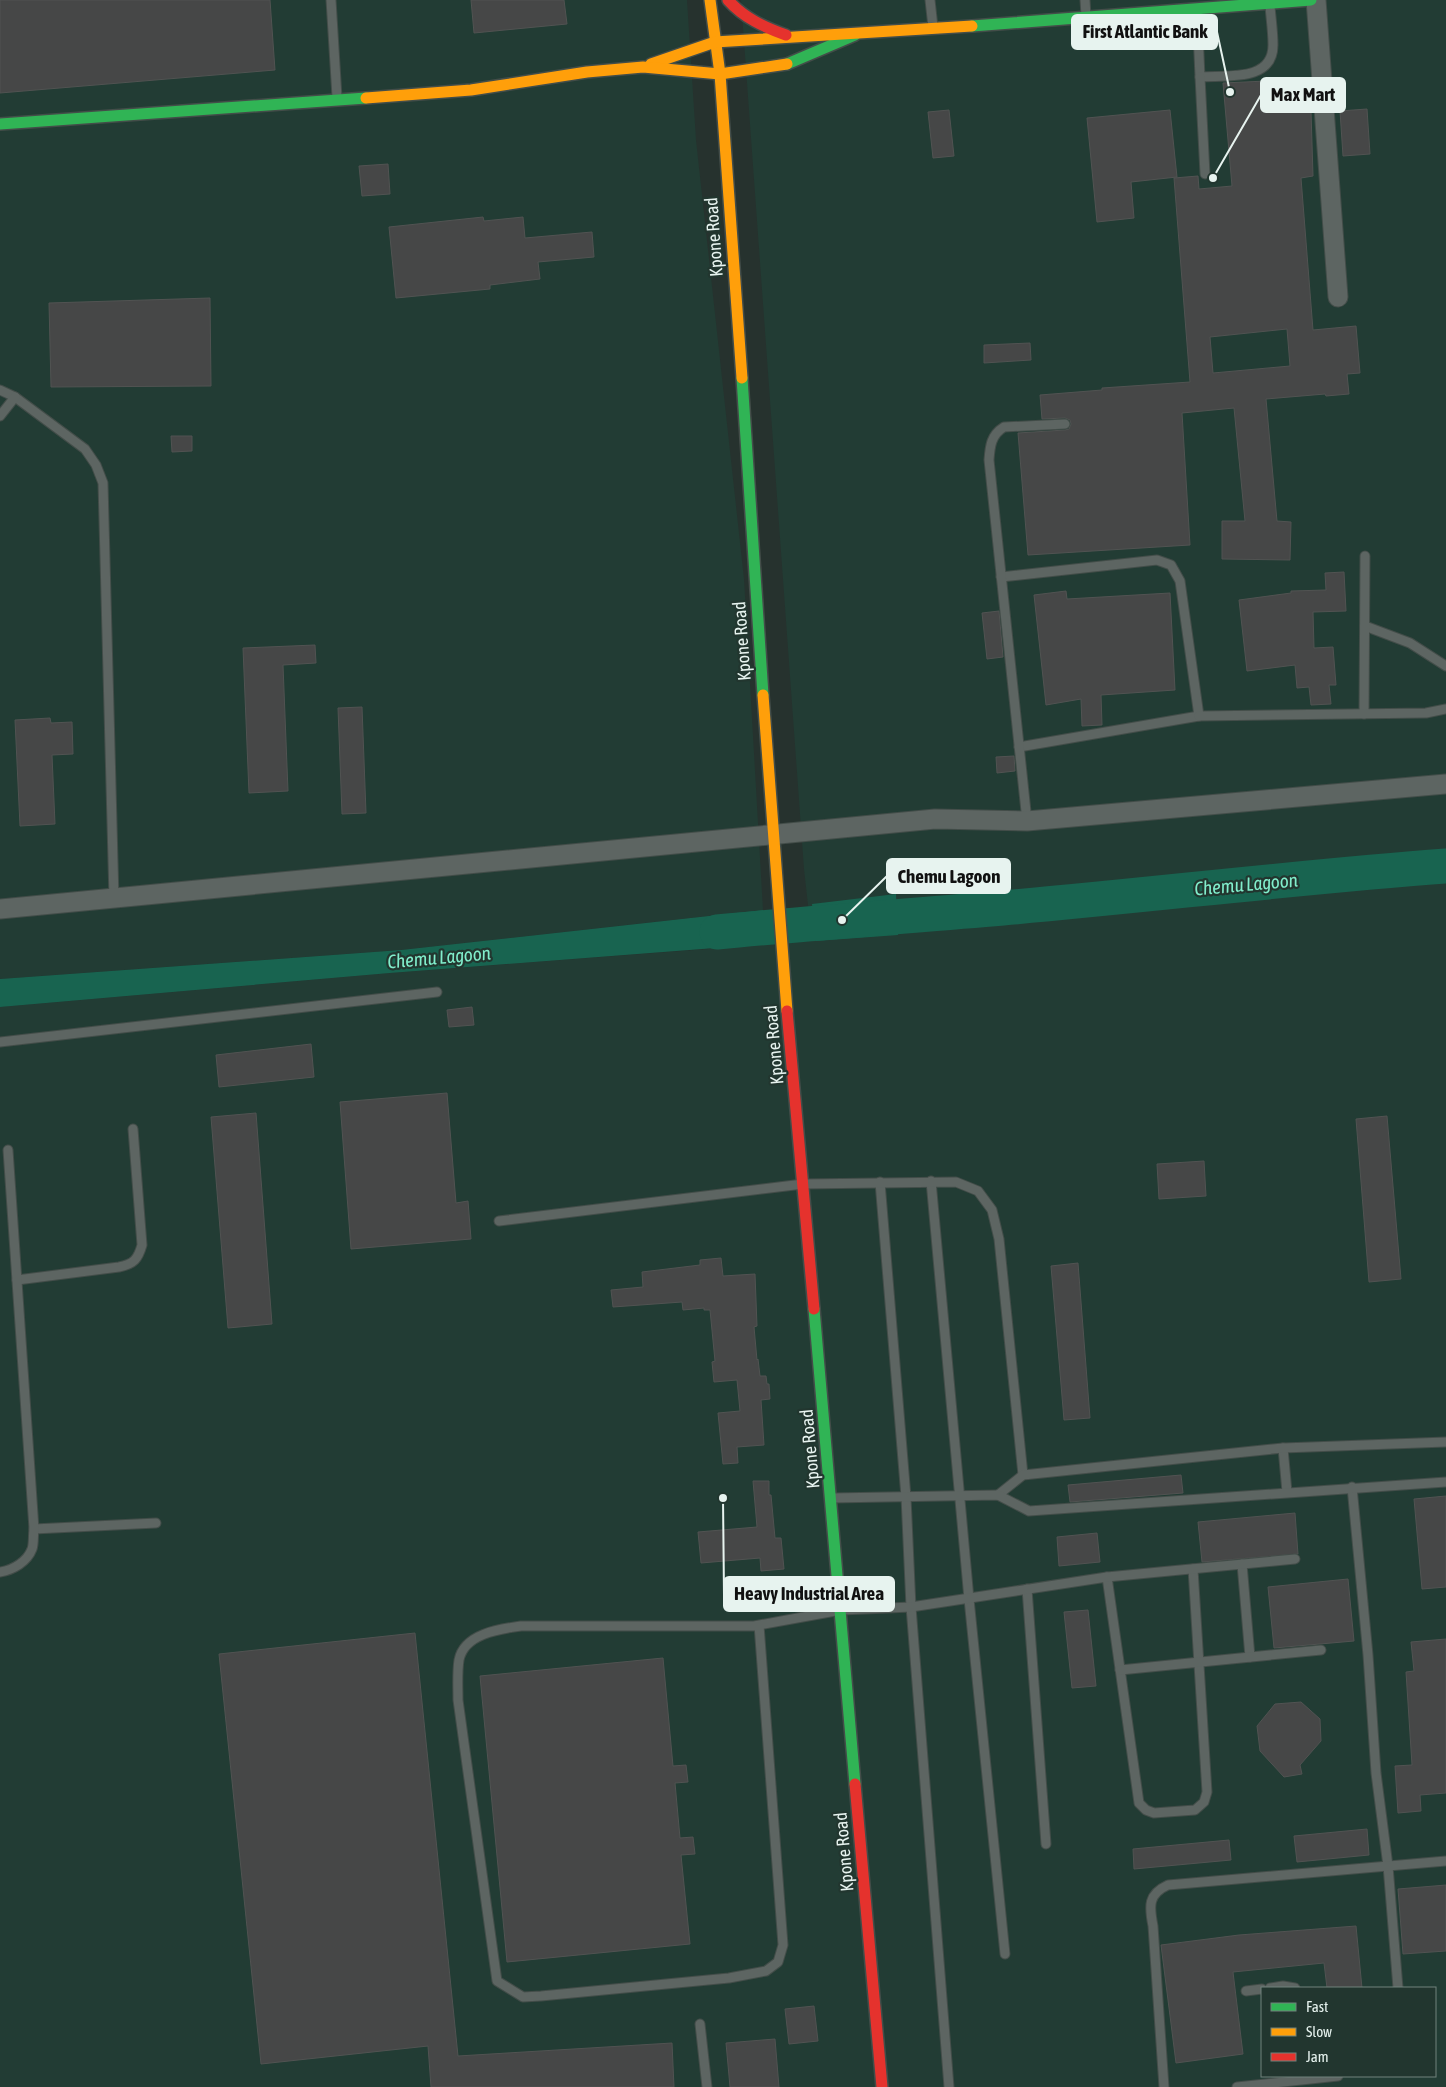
<svg xmlns="http://www.w3.org/2000/svg" width="1446" height="2087" font-family="'Asap Condensed',sans-serif">
<style>
.built{fill:#223c34;fill-rule:evenodd}
.water{fill:#186450}
.lines{fill:none;stroke-linecap:round;stroke-linejoin:round}
.river{stroke:#186450;stroke-width:35}
.building{fill:#464747;stroke:#515352;fill-rule:evenodd}
.lane-casing{stroke:#434d49;stroke-width:11}
.street-casing{stroke:#434d49;stroke-width:21}
.fast-casing{stroke:#434d49;stroke-width:14}
.slow-casing{stroke:#434d49;stroke-width:14}
.jam-casing{stroke:#434d49;stroke-width:14}
.lane{stroke:#5d6562;stroke-width:9}
.street{stroke:#5d6562;stroke-width:19}
.fast{stroke:#30b455;stroke-width:11}
.slow{stroke:#ff9f0a;stroke-width:11}
.jam{stroke:#e5322d;stroke-width:11}
.labels{text-anchor:middle;stroke-width:4.5;stroke-linejoin:round;paint-order:stroke}
.street-label{font-size:18px;fill:#e7f3ef;stroke:#22362f}
.water-label{font-size:19px;font-style:italic;fill:#81eecc;stroke:#22362f}
.leader{fill:none;stroke:#e7f3ef;stroke-width:2}
.callout-dot{fill:#e7f3ef;stroke:#22362f;stroke-width:2}
.callout{fill:#e7f3ef;stroke:#e7f3ef;stroke-width:2}
.callout-label{font-size:19px;text-anchor:middle;font-weight:bold;fill:#111}
</style>
<rect width="100%" height="100%" fill="#26322e"/>
<!-- built -->
<g class="built">
<path d="M0 0H687L696 140 744 579 763 910 401 950 0 979Z"/>
<path d="M741 0H1446V2087H0V1007L390 973 812 941 804 869ZM1262 1988H1435V2076H1262Z"/>
</g>
<!-- water -->
<g class="water">
<path d="M896 894 898 935 816 941 812 904Z"/>
<path d="M763 910 767 944 390 973 0 1007V979L401 950Z"/>
</g>
<g class="lines">
<!-- river -->
<path class="river" d="M717 932C813 923 908 916 1003 908 1151 895 1298 877 1446 866"/>
</g>
<!-- building -->
<g class="building">
<path d="M0 0H270L275 70 0 93Z"/>
<path d="M471 0H564L567 24 474 33Z"/>
<path d="M1310 79 1313 176 1301 178 1313 330 1356 326 1360 373 1347 374 1349 394 1326 396 1325 394 1266 399 1277 521 1291 522 1290 560 1222 559V521H1245L1234 408 1182 413 1190 545 1028 555 1018 433 1065 430 1069 429 1071 424 1070 420 1065 418 1042 419 1040 395 1102 390V388L1190 382 1174 178 1198 176 1199 189 1232 186 1223 83ZM1287 329 1290 366 1213 373 1210 337Z"/>
<path d="M1367 109 1370 154 1343 156 1340 111Z"/>
<path d="M949 110 954 156 933 158 928 112Z"/>
<path d="M1170 110 1177 177 1131 182 1134 218 1097 222 1087 118Z"/>
<path d="M388 164 390 194 362 196 359 166Z"/>
<path d="M483 217 484 221 523 217 525 238 592 232 594 257 538 262 540 279 490 285V289L396 298 389 227Z"/>
<path d="M210 298 211 386 51 387 49 303Z"/>
<path d="M1030 343 1031 360 984 363V345Z"/>
<path d="M171 436H192V451L172 452Z"/>
<path d="M1344 572 1346 611 1313 612 1314 648 1333 647 1336 685H1329L1331 704 1311 705 1309 687 1297 688 1295 665 1247 671 1239 600 1291 593V591L1326 590 1325 573Z"/>
<path d="M1066 591 1067 599 1170 593 1175 690 1101 695 1102 725 1082 726 1081 699 1046 705 1034 595Z"/>
<path d="M999 611 1003 657 987 659 982 613Z"/>
<path d="M315 645 316 663 283 665 288 791 249 793 243 648Z"/>
<path d="M362 707 366 813 342 814 338 708Z"/>
<path d="M50 718 51 723 72 722 73 754 52 755 55 824 20 826 15 720Z"/>
<path d="M1014 756 1015 771 997 773 996 757Z"/>
<path d="M472 1007 474 1025 449 1027 447 1010Z"/>
<path d="M311 1044 314 1077 219 1087 216 1055Z"/>
<path d="M447 1093 456 1203 468 1201 471 1239 351 1249 340 1102Z"/>
<path d="M256 1113 272 1324 228 1328 211 1117Z"/>
<path d="M1387 1116 1401 1279 1369 1282 1356 1119Z"/>
<path d="M1204 1161 1206 1196 1159 1199 1157 1164Z"/>
<path d="M721 1258 723 1276 755 1274 757 1326 754 1327 757 1360 758 1359 760 1376H766L767 1384H769L770 1399 761 1400 764 1445 737 1447 738 1463 723 1464 718 1413 740 1411 737 1380 714 1382 712 1362 715 1361 710 1310H704V1308L683 1310 682 1302 613 1307 611 1290 643 1287 642 1272 700 1265V1260Z"/>
<path d="M1078 1263 1090 1418 1064 1420 1051 1266Z"/>
<path d="M1181 1475 1183 1493 1070 1502 1068 1485Z"/>
<path d="M753 1481H769V1495H771L775 1538H781L784 1569 761 1571 760 1558 701 1563 698 1532 757 1527Z"/>
<path d="M1446 1496V1587L1422 1589 1414 1499Z"/>
<path d="M1295 1513 1298 1554 1202 1562 1198 1522Z"/>
<path d="M1097 1533 1100 1562 1059 1566 1057 1537Z"/>
<path d="M1348 1579 1354 1641 1274 1648 1268 1587Z"/>
<path d="M1088 1610 1096 1686 1072 1688 1064 1612Z"/>
<path d="M415 1633 458 2056 672 2043 674 2087H431L428 2046 261 2064 219 1654Z"/>
<path d="M1446 1639V1793L1420 1795 1421 1811 1398 1813 1395 1766 1412 1765 1406 1672 1414 1671 1411 1642Z"/>
<path d="M663 1658 673 1766 686 1765 688 1782 675 1783 680 1838 693 1837 695 1854 681 1855 690 1944 507 1962 480 1676Z"/>
<path d="M1301 1702 1320 1719 1321 1741 1300 1765 1302 1774 1284 1777 1260 1751 1257 1726 1275 1704Z"/>
<path d="M1367 1829 1369 1855 1297 1862 1294 1836Z"/>
<path d="M1229 1840 1231 1860 1134 1869 1133 1849Z"/>
<path d="M1446 1885V1951L1403 1954 1398 1889Z"/>
<path d="M1356 1926 1362 1988H1327L1324 1963 1233 1972 1243 2054 1176 2063 1161 1945 1239 1935Z"/>
<path d="M814 2006 818 2041 789 2044 785 2009Z"/>
<path d="M775 2039 779 2087H730L726 2043Z"/>
</g>
<g class="lines">
<!-- lane casing -->
<g class="lane-casing">
<g id="lane">
<path d="M331 0 337 97"/>
<path d="M930 0 933 27"/>
<path d="M1085 0 1086 16"/>
<path d="M1197 10 1200 77C1227 75 1273 82 1273 45 1273 32 1271 19 1270 6"/>
<path d="M1200 77 1205 174"/>
<path d="M0 390 15 397 85 449 96 465 103 483 114 899"/>
<path d="M0 416 15 397"/>
<path d="M1001 577 1157 560 1171 565 1180 581 1199 716 1019 747"/>
<path d="M1365 626 1410 643 1446 666"/>
<path d="M1364 714 1365 556"/>
<path d="M1199 716 1426 713 1446 709"/>
<path d="M1027 821 989 460C990 446 991 435 1004 427L1065 424"/>
<path d="M0 1042 437 992"/>
<path d="M931 1181 969 1599 1005 1954"/>
<path d="M880 1182 906 1497 911 1607 949 2087"/>
<path d="M499 1221 803 1184 956 1182 978 1191 992 1210 999 1239 1023 1475"/>
<path d="M17 1280 119 1267C134 1264 138 1259 142 1245L133 1129"/>
<path d="M1283 1448 1287 1492"/>
<path d="M1352 1487 1368 1655 1376 1773 1388 1866 1398 1988"/>
<path d="M998 1495 1023 1475 1283 1448 1446 1442"/>
<path d="M832 1498 998 1495 1029 1511 1446 1482"/>
<path d="M34 1529 156 1523"/>
<path d="M1242 1564 1250 1657"/>
<path d="M0 1572C13 1570 27 1562 32 1549 34 1544 33 1535 34 1529L8 1150"/>
<path d="M1107 1577 1139 1803 1146 1810 1154 1813 1195 1810 1204 1802 1207 1792 1193 1569"/>
<path d="M1027 1589 1046 1844"/>
<path d="M759 1625 783 1945 778 1962 766 1971 729 1978 541 1996 523 1997 497 1981 458 1700C458 1687 457 1673 459 1660 464 1634 499 1629 521 1626H754L841 1610 911 1607 1107 1577 1295 1559"/>
<path d="M1120 1670 1321 1650"/>
<path d="M1270 1988 1283 1986 1295 1988"/>
<path d="M1246 1991 1262 1989"/>
<path d="M700 2024 707 2087"/>
<path d="M1164 2087 1153 1926C1149 1906 1148 1894 1168 1885L1446 1861"/>
<path d="M1237 2087 1338 2076"/>
</g>
</g>
<!-- street casing -->
<g class="street-casing">
<g id="street">
<path d="M1316 0 1338 297"/>
<path d="M0 909 935 819 1027 821 1446 784"/>
</g>
</g>
<!-- fast casing -->
<g class="fast-casing">
<g id="fast">
<path d="M972 26 1311 0"/>
<path d="M787 64 855 35"/>
<path d="M0 124 366 98"/>
<path d="M742 378 763 695"/>
<path d="M814 1309 855 1784"/>
</g>
</g>
<!-- slow casing -->
<g class="slow-casing">
<g id="slow">
<path d="M710 0 720 74 742 378"/>
<path d="M651 64 715 42 972 26"/>
<path d="M366 98 471 90 587 72 643 67 720 74 787 64"/>
<path d="M763 695 787 1011"/>
</g>
</g>
<!-- jam casing -->
<g class="jam-casing">
<g id="jam">
<path d="M728 0C744 18 764 27 786 35"/>
<path d="M787 1011 814 1309"/>
<path d="M855 1784 882 2087"/>
</g>
</g>
<!-- lane -->
<use href="#lane" class="lane"/>
<!-- street -->
<use href="#street" class="street"/>
<!-- fast -->
<use href="#fast" class="fast"/>
<!-- slow -->
<use href="#slow" class="slow"/>
<!-- jam -->
<use href="#jam" class="jam"/>
</g>
<g class="labels">
<!-- street labels -->
<g class="street-label">
<text transform="translate(714 237) rotate(-94)" y="6">Kpone Road</text>
<text transform="translate(742 641) rotate(-94)" y="6">Kpone Road</text>
<text transform="translate(774 1045) rotate(-95)" y="6">Kpone Road</text>
<text transform="translate(810 1449) rotate(-95)" y="6">Kpone Road</text>
<text transform="translate(844 1852) rotate(-95)" y="6">Kpone Road</text>
</g>
<!-- water labels -->
<g class="water-label">
<text transform="translate(1246 884) rotate(-5)" y="7">Chemu Lagoon</text>
<text transform="translate(439 957) rotate(-5)" y="7">Chemu Lagoon</text>
</g>
</g>
<!-- callouts -->
<path class="leader" d="M1230 92L1217 32M1213 178L1261 95M842 920L887 876M723 1498L724 1594"/>
<g class="callout-dot">
<circle cx="1230" cy="92" r="5"/>
<circle cx="1213" cy="178" r="5"/>
<circle cx="842" cy="920" r="5"/>
<circle cx="723" cy="1498" r="5"/>
</g>
<g class="callout">
<rect x="1072" y="15" width="145" height="34" rx="5"/>
<rect x="1261" y="78" width="84" height="34" rx="5"/>
<rect x="887" y="859" width="123" height="34" rx="5"/>
<rect x="724" y="1577" width="170" height="34" rx="5"/>
</g>
<g class="callout-label">
<text x="1145" y="38">First Atlantic Bank</text>
<text x="1303" y="101">Max Mart</text>
<text x="949" y="883">Chemu Lagoon</text>
<text x="809" y="1600">Heavy Industrial Area</text>
</g>
<!-- legend -->
<rect x="1261" y="1987" width="175" height="90" fill="#22362f" stroke="#71827c"/>
<rect x="1271" y="2003" width="25" height="8" fill="#30b455" stroke="#71827c"/>
<text x="1306" y="2012" font-size="15" fill="#e7f3ef">Fast</text>
<rect x="1271" y="2028" width="25" height="8" fill="#ff9f0a" stroke="#71827c"/>
<text x="1306" y="2037" font-size="15" fill="#e7f3ef">Slow</text>
<rect x="1271" y="2053" width="25" height="8" fill="#e5322d" stroke="#71827c"/>
<text x="1306" y="2062" font-size="15" fill="#e7f3ef">Jam</text>
</svg>
